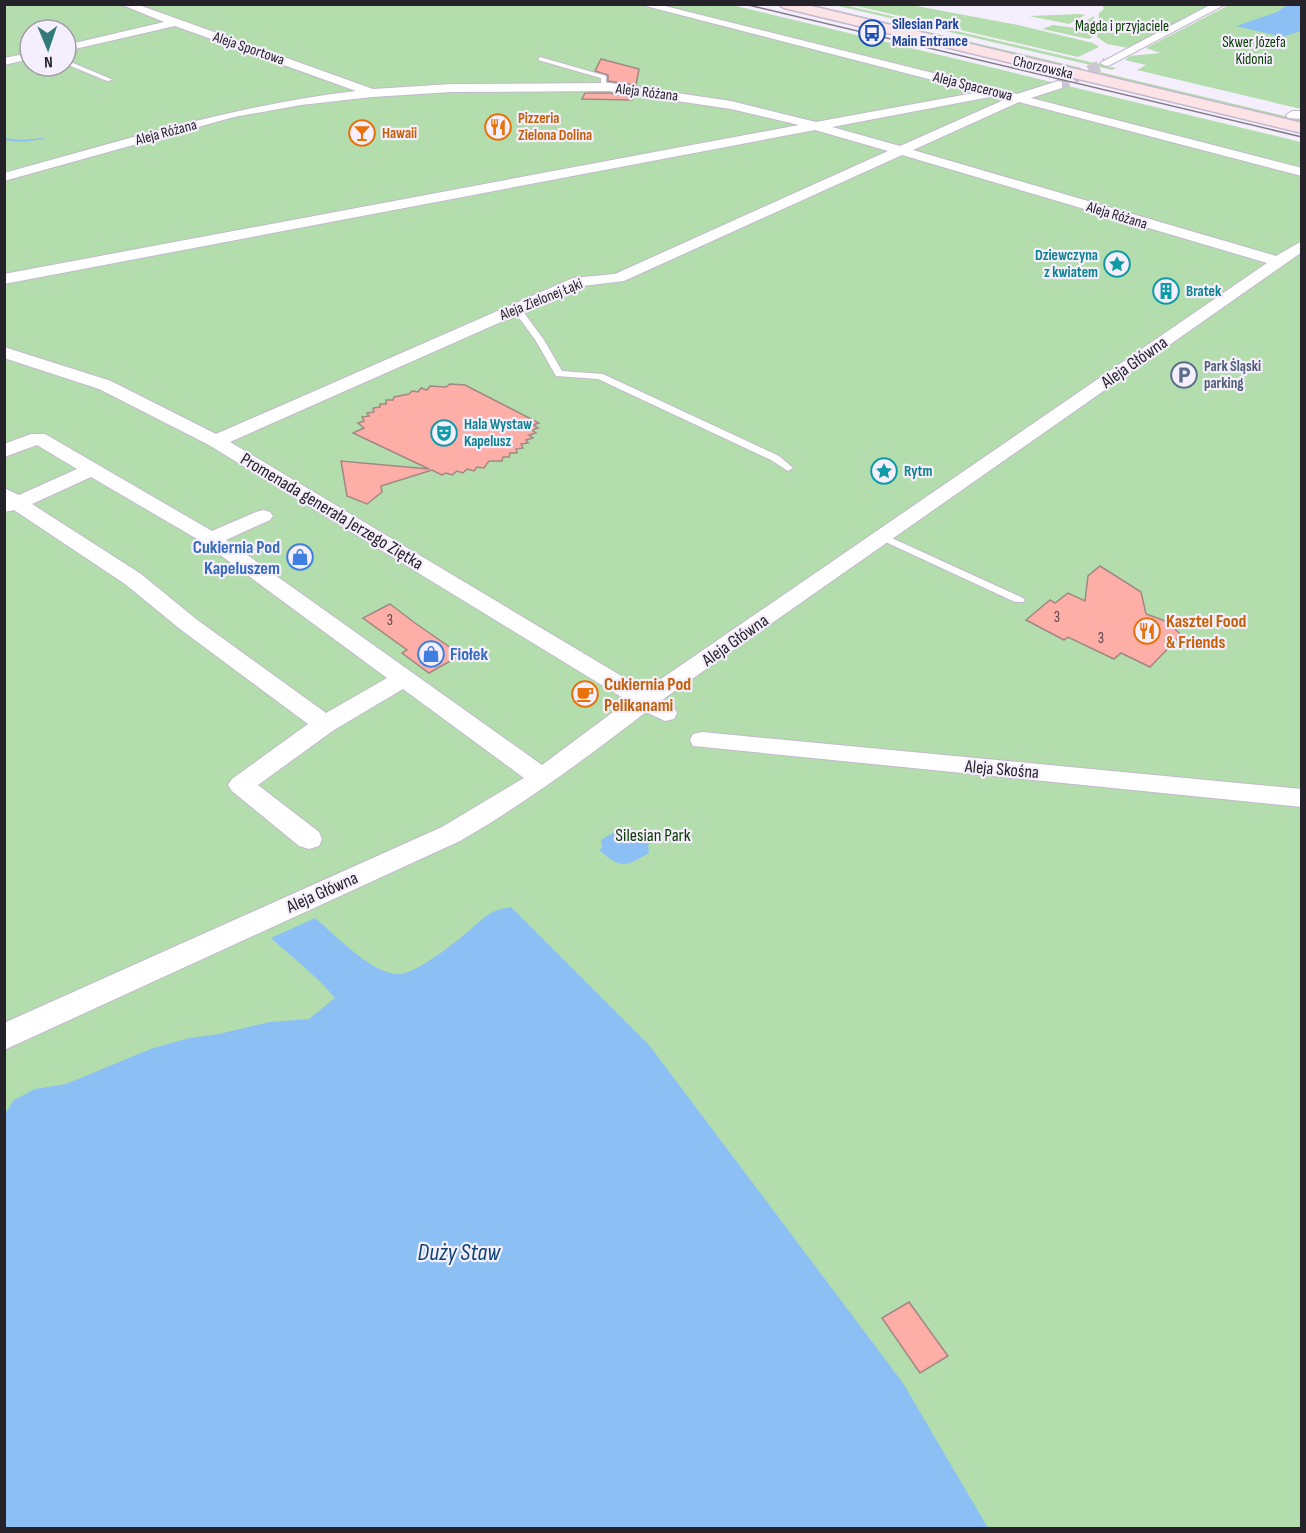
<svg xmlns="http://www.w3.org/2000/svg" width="1306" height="1533" font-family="'Sofia Sans Condensed',sans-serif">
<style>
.green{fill:#b3ddac;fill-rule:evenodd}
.water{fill:#8cc0f5}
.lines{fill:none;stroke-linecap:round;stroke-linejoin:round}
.stream{fill:#8cc0f5;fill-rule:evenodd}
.building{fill:#fdaea7;stroke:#a28784;stroke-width:1.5}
.street-tunnel{stroke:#ccc5d2;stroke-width:11;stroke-dasharray:11 6;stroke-linecap:butt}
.lane-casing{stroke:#c3b8ce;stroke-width:2}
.street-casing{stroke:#c3b8ce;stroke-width:2}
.secondary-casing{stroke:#c3b8ce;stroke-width:3}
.lane{fill:#fff;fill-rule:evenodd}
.street{fill:#fff;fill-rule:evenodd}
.secondary{fill:#fce3e5;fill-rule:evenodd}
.tram{stroke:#827d88;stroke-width:1.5}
.labels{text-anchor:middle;stroke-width:4.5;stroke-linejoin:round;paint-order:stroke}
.far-transit-label{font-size:15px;font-weight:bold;fill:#164399;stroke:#f5eefc;text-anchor:start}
.far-park-label{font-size:15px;fill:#083b02;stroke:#f5eefc}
.far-street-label{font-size:15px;fill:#26222a;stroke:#f5eefc}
.far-food-label{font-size:15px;font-weight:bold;fill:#c56008;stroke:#f5eefc;text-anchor:start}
.far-culture-label{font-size:15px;font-weight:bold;fill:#0d838f;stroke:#f5eefc;text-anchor:start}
.far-service-label{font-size:15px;font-weight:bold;fill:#4e5e75;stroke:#f5eefc;text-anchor:start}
.number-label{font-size:15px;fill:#5c4549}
.street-label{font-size:18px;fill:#26222a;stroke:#f5eefc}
.shop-label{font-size:18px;font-weight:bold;fill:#366cbe;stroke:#f5eefc;text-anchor:end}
.food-label{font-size:18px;font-weight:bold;fill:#c56008;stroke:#f5eefc;text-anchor:start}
.park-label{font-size:18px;fill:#083b02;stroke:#f5eefc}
.near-water-label{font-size:24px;font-style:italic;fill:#0b4475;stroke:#f5eefc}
</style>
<rect width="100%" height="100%" fill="#f5eefc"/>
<!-- green -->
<g class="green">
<path d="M5 5H732L1301 142V1528H5ZM30 30H66V66H30Z"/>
<path d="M794 5H813L1082 68 1074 71Z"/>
<path d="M834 5H844L1116 68 1112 70Z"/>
<path d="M852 5H911L1018 25 1093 43 1099 47 1078 57Z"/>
<path d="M1102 5 1107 4 1212 5 1128 48 1107 44 1097 37 1099 13 1104 9Z"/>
<path d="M1229 5H1301V109L1137 70 1146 65 1125 60 1130 56 1160 53 1146 48Z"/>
<path d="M1080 14 1085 15 1069 24 1029 16Z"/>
<path d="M1094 16 1092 37 1089 39 1042 29 1053 25 1076 28Z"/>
<path d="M1100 72 1301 120V126L1092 76Z"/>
</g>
<!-- water -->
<g class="water">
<path d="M1287 5H1301V31L1282 37 1236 26 1277 12Z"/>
<path d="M621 828 634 829 651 843 648 845 649 853C625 867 621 869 599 850L602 848 601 840Z"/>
<path d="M511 907 649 1045 903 1383 988 1528H5L4 1115 14 1100 35 1089 66 1084 153 1048 190 1038 219 1034 270 1022 309 1019 335 998C316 975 293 958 271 938L315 918C336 935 370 973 398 974 414 975 452 945 465 934 482 920 488 910 511 907Z"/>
</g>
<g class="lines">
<!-- stream -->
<path class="stream" d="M4 138 21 140 43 138 45 139 21 142 4 140Z"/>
</g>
<!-- building -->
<g class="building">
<path d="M601 59 639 69 636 85 608 81V75L595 71Z"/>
<path d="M585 93H609L633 97 632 100 582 99Z"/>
<path d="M450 384 465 385 539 423 533 425 538 428 532 430 536 433 529 435 533 438 526 440 528 443 521 444 523 448 516 449 517 453H510L509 457H503L502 461H489L484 468 477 467 474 471 467 469 463 473 457 471 452 475 446 473 442 475 432 470 381 486 382 492 367 504 347 496 341 461 429 469 353 433 364 428 358 423 364 421 362 417 369 416 367 413 374 412 373 408 380 407V404H386V400H393L394 397 409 394 412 391 418 392 421 388 427 390 430 386 446 387Z"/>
<path d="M1100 566 1141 592 1146 614 1168 622 1181 635 1150 667 1121 653 1114 659 1068 637 1064 640 1026 620 1050 600 1055 603 1068 593 1085 601 1088 576Z"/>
<path d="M390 604 415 623 461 655 429 673 402 653 407 650 363 618Z"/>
<path d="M909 1302 948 1356 920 1373 882 1318Z"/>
</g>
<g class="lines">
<!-- street-tunnel -->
<path class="street-tunnel" d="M1058 85 1106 63"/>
<!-- lane casing -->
<g class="lane-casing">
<g id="lane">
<path d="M540 57 606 76V82L612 87 609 89 601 84V78L538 60Z"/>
<path d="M66 60 111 79 112 80 107 81 66 64Z"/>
<path d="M513 306H519L544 340 562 371 603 374 779 456 793 468 788 471 771 460 598 379 556 376 536 341 512 308Z"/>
<path d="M883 534 1023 598 1025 600 1023 602H1015L879 539 877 537Z"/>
</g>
</g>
<!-- street casing -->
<g class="street-casing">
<g id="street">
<path d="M120 4H136L373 89 452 84 609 83 731 101 816 122 979 92 638 4H657L1017 94 1058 81 1062 82V88L1031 98 1302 168V176L1019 102 913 150 1276 256 1302 241V252L662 700 674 707 677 713 674 719 665 721 646 712C586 758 526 803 460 841L4 1050V1023L442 827 524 778 403 689 334 730 258 785 319 832 322 839 319 846 309 849 299 846 232 791 228 785 232 779 308 724 180 629 125 584 14 510 4 512V488L19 495 77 469 37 445 4 457V444L31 434H45L212 531 256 512 263 510 270 512 273 516 270 520 226 540 542 765 628 701 209 445 99 389 4 358V347L111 381 216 434 573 278 615 274 888 151 815 130 4 284V274L799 125 731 109 609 91 452 92 372 97 301 105 234 117 4 181V173C121 141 235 105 356 91L175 26 66 51V45L164 22ZM995 96 1006 99 900 146 832 127ZM902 155 1267 263 645 690 230 442 582 286 624 281ZM91 477 204 543 387 678 326 713 196 619 141 574 32 504Z"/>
<path d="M1212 4H1226L1110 65 1106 66 1100 63Z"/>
<path d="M30 53V59L4 65V58Z"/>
<path d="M1292 111H1302V119L1288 118 1286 115Z"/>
<path d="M702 732 1302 789V807L693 746 690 740 693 734Z"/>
</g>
</g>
<!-- secondary casing -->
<g class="secondary-casing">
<path id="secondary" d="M778 4H803L1302 123V133L784 8Z"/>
</g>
<!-- lane -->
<use href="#lane" class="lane"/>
<!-- street -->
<use href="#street" class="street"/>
<!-- secondary -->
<use href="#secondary" class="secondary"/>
<!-- tram -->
<path class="tram" d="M744 4 1302 137"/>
</g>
<!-- icons -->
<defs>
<g id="bus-ring" transform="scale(1.35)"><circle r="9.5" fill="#f5eefc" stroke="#1a4fb4" stroke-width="1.5"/><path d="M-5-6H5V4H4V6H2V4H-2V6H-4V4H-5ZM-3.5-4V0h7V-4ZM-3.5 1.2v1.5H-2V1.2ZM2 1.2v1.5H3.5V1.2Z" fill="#1a4fb4"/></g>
<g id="restaurant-ring" transform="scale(1.35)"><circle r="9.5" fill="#f5eefc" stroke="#e8710a" stroke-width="1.5"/><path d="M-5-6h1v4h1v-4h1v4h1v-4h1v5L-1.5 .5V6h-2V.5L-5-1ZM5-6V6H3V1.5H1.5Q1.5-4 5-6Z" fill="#e8710a"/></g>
<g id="bar-ring" transform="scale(1.35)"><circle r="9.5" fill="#f5eefc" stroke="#e8710a" stroke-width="1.5"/><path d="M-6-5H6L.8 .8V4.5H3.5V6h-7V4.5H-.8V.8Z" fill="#e8710a"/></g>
<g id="sight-ring" transform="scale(1.35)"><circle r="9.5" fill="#f5eefc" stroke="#0f9aa8" stroke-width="1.5"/><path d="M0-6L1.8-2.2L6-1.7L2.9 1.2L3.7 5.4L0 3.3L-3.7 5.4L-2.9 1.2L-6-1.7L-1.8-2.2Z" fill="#0f9aa8"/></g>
<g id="building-ring" transform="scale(1.35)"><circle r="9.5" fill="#f5eefc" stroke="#0f9aa8" stroke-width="1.5"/><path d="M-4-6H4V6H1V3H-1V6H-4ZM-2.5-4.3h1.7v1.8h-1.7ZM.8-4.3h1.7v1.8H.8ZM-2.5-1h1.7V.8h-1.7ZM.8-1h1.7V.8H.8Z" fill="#0f9aa8"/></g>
<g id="parking-ring" transform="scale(1.35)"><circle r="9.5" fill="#f5eefc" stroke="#5c6f8a" stroke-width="1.5"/><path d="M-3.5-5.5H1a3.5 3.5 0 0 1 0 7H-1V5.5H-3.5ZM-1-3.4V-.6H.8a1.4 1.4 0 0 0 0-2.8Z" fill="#5c6f8a"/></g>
<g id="theatre-ring" transform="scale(1.35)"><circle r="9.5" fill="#f5eefc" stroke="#0f9aa8" stroke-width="1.5"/><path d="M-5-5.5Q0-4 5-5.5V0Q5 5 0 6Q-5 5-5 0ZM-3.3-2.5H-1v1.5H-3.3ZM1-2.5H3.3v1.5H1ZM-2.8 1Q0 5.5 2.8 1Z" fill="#0f9aa8"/></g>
<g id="shop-ring" transform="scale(1.35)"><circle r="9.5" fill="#f5eefc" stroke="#3f7fe0" stroke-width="1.5"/><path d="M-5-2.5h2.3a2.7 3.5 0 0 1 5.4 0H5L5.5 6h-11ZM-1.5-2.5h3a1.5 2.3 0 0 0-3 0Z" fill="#3f7fe0"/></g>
<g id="cafe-ring" transform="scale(1.35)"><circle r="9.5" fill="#f5eefc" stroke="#e8710a" stroke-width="1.5"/><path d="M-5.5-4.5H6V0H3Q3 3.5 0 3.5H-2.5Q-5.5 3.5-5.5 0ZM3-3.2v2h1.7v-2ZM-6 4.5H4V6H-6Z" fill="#e8710a"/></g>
</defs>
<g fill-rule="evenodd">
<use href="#bus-ring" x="872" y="33"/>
<use href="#restaurant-ring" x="498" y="127"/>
<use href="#bar-ring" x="362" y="133"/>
<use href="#sight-ring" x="1117" y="264"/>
<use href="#building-ring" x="1166" y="291"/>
<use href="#parking-ring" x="1184" y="375"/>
<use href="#theatre-ring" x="444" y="433"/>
<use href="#sight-ring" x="884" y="471"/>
<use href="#shop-ring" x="300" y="557"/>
<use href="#restaurant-ring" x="1147" y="631"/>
<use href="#shop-ring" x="431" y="654"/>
<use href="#cafe-ring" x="585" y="694"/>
</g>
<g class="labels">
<!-- far-transit labels -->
<g class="far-transit-label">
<text x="892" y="29">Silesian Park<tspan x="892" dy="17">Main Entrance</tspan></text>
</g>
<!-- far-park labels -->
<g class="far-park-label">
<text x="1122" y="31">Magda i przyjaciele</text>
<text x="1254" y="47">Skwer Józefa<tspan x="1254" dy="17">Kidonia</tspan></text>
</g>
<!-- far-street labels -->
<g class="far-street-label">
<text transform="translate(249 48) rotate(19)" y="5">Aleja Sportowa</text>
<text transform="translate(1043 67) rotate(13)" y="5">Chorzowska</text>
<text transform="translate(973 86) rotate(14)" y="5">Aleja Spacerowa</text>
<text transform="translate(647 92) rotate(7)" y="5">Aleja Różana</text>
<text transform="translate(166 132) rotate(-15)" y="5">Aleja Różana</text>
<text transform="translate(1117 215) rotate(17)" y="5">Aleja Różana</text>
<text transform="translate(541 299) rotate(-22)" y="5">Aleja Zielonej Łąki</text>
</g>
<!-- far-food labels -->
<g class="far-food-label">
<text x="518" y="123">Pizzeria<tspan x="518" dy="17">Zielona Dolina</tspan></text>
<text x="382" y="138">Hawaii</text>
</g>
<!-- far-culture labels -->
<g class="far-culture-label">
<text x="1098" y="260" text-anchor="end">Dziewczyna<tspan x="1098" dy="17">z kwiatem</tspan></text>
<text x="1186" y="296">Bratek</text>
<text x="464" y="429">Hala Wystaw<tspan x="464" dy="17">Kapelusz</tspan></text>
<text x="904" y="476">Rytm</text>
</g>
<!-- far-service labels -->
<g class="far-service-label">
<text x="1204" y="371">Park Śląski<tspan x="1204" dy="17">parking</tspan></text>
</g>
<!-- number labels -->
<g class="number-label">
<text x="1057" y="622">3</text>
<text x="390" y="625">3</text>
<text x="1101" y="643">3</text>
</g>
<!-- street labels -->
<g class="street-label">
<text transform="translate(1134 362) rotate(-35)" y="6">Aleja Główna</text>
<text transform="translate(332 511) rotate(31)" y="6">Promenada generała Jerzego Ziętka</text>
<text transform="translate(735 640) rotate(-35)" y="6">Aleja Główna</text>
<text transform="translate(1002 769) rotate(5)" y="6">Aleja Skośna</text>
<text transform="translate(322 892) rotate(-24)" y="6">Aleja Główna</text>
</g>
<!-- shop labels -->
<g class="shop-label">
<text x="280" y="553">Cukiernia Pod<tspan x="280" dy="21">Kapeluszem</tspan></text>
<text x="450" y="660" text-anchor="start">Fiołek</text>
</g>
<!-- food labels -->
<g class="food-label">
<text x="1166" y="627">Kasztel Food<tspan x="1166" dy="21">&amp; Friends</tspan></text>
<text x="604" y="690">Cukiernia Pod<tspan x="604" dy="21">Pelikanami</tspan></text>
</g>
<!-- park labels -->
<g class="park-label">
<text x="653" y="841">Silesian Park</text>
</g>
<!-- near-water labels -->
<g class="near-water-label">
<text x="459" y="1260">Duży Staw</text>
</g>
</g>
<!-- border -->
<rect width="1306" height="1533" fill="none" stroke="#26222a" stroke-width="12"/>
<!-- north arrow -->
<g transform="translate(48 48) rotate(178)"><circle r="28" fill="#f5eefc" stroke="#a29ca8" stroke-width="1.5"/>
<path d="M0-4.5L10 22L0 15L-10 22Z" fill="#337b78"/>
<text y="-9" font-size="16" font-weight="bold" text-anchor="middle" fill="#26222a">N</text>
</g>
</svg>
